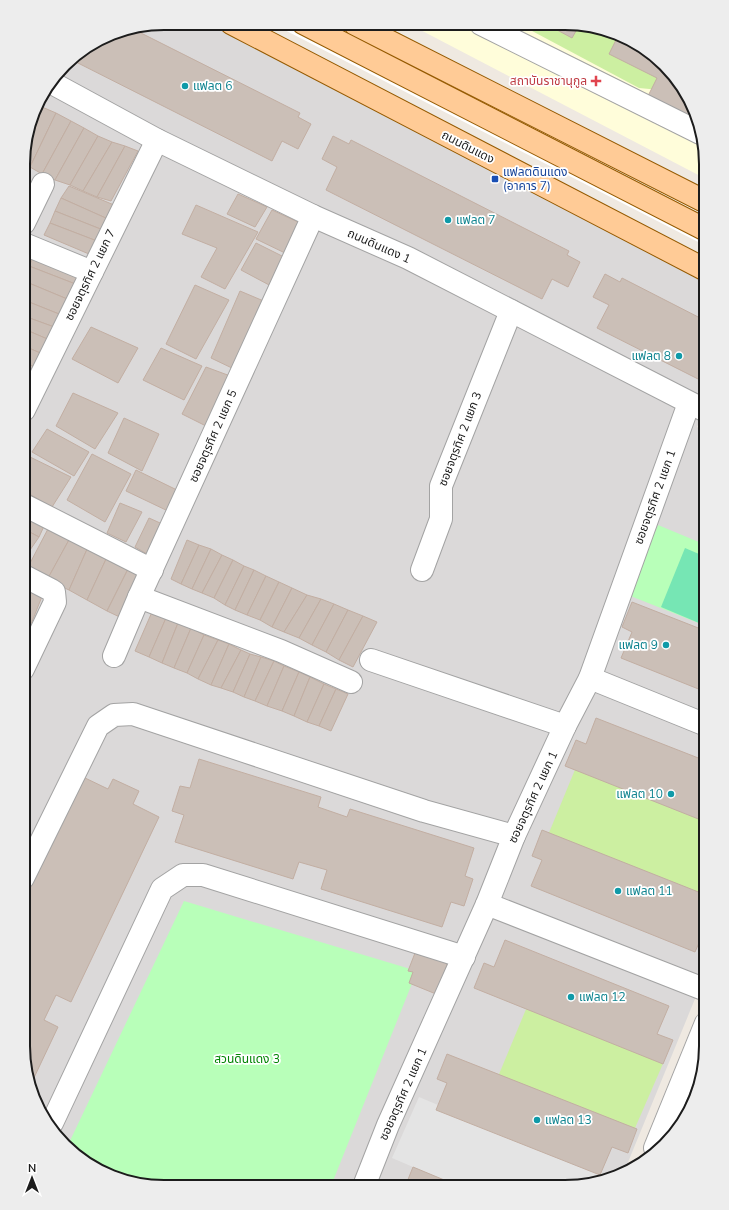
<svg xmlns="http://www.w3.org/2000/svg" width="729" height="1210" font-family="'Nunito Sans','Noto Sans Thai',sans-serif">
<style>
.residential{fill:#dbd9d9}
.education{fill:#fffdda}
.grass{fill:#ccefa1}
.park{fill:#b8ffb9}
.pitch{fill:#76e6b4}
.parking{fill:#e4e4e4}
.pier{fill:#fff}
.building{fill:#cbbfb7;stroke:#c2aea2}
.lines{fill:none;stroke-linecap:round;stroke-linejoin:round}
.minor-casing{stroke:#a3a3a3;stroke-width:24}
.major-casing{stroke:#955a00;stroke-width:24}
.minor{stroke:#fff;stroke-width:22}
.major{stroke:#ffcb96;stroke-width:22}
.health-dot{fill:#e0444e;stroke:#fff;stroke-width:1.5}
.culture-dot{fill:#0f9aa8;stroke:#fff;stroke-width:1.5}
.transit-dot{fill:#1a4fb4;stroke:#fff;stroke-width:1.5}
.labels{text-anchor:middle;stroke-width:3.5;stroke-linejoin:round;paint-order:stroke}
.health-label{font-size:12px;fill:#be3a42;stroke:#fff;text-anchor:end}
.culture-label{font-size:12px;fill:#0d838f;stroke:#fff;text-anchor:start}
.street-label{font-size:12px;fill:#1c1c1c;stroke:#fff}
.transit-label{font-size:12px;fill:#164399;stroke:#fff;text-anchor:start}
.park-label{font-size:12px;fill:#018403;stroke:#fff}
.rim{fill:none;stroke:#1c1c1c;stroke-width:2}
</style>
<rect width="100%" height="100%" fill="#efe9e1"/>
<!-- residential -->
<path class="residential" d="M164 23H206L706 280V412L702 416 697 427 706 431V972L624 1172 619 1176 565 1187 146 1186 78 1158 34 1100 23 1046 24 146 38 101 71 58 110 34Z"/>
<!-- education -->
<path class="education" d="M409 24H584L651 52 695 110 706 164V179Z"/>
<!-- grass -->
<g class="grass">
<path d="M519 24H584L651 52 681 92 639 88Z"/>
<path d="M579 760 706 811V904L546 840Z"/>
<path d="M529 1002 665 1059 632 1135 497 1079Z"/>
</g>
<!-- park -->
<g class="park">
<path d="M658 525 706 545V626L628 595Z"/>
<path d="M184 901 417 971 331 1186H146L78 1158 68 1145Z"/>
</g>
<!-- pitch -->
<path class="pitch" d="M685 548 706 557V626L661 607Z"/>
<!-- parking -->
<path class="parking" d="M419 1097 612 1178 565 1187H460L392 1158Z"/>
<!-- pier -->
<path class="pier" d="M271 23 333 24 706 215V246Z"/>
<!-- building -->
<g class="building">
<path d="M546 24H580L572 38Z"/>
<path d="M133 29 300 113 298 117 311 124 298 149 282 141 272 161 70 59 110 34Z"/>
<path d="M617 38 651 52 695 110 696 116 694 120 648 96 657 78 609 54Z"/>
<path d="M37 104 42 107 27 135Z"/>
<path d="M42 107 56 113 30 167 24 164V146L27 135Z"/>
<path d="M56 113 71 121 42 174 30 167Z"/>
<path d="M71 121 84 128 55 180 42 174Z"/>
<path d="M84 128 98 136 70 185 55 180Z"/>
<path d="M98 136 112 142 83 191 70 185Z"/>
<path d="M333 136 349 144 351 140 569 251 567 255 580 262 568 287 552 279 542 299 326 190 337 167 322 159Z"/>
<path d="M112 142 125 146 97 197 83 191Z"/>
<path d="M125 146 138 151 111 201 97 197Z"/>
<path d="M24 178 35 183 24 204Z"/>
<path d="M69 186 114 205 108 219 61 198Z"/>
<path d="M238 194 267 207 255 227 227 214Z"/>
<path d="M61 198 108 219 103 230 55 211Z"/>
<path d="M196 205 258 232 225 289 201 277 217 248 182 234Z"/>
<path d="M272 210 300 223 285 253 256 239Z"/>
<path d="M55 211 103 230 97 241 50 223Z"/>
<path d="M50 223 97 241 89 254 44 235Z"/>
<path d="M256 243 286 258 271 286 241 270Z"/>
<path d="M35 254 85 273 78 285 29 266Z"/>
<path d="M29 266 78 285 72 301 24 281V276Z"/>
<path d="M605 274 620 282 622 278 706 321V383L597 328 609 305 593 297Z"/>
<path d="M24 281 72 301 64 316 24 300Z"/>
<path d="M195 285 229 300 196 359 166 344Z"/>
<path d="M240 291 266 302 234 369 211 358Z"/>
<path d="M24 300 64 316 57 328 24 316Z"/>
<path d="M24 316 57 328 52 341 24 329Z"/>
<path d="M91 327 138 348 118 383 72 359Z"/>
<path d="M24 329 52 341 45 355 24 346Z"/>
<path d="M24 346 45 355 39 369 24 362Z"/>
<path d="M161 348 202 366 184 400 143 380Z"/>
<path d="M24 362 39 369 34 380 24 376Z"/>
<path d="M206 367 233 377 206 426 182 414Z"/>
<path d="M73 393 118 413 95 449 56 426Z"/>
<path d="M124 418 159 434 142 471 108 453Z"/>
<path d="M47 429 89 452 74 476 32 452Z"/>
<path d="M92 454 131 474 105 522 67 500Z"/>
<path d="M28 456 71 477 52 507 24 491V465Z"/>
<path d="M136 470 179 491 168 511 126 491Z"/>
<path d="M120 503 142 512 126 542 107 533Z"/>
<path d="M24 512 45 524 39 537 24 529Z"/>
<path d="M149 518 169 527 154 558 135 547Z"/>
<path d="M49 527 70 538 47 580 28 567Z"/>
<path d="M24 529 39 537 30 550 24 546Z"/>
<path d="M70 538 88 547 69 590 47 580Z"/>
<path d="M187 540 199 545 181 584 171 579Z"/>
<path d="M199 545 211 549 192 589 181 584Z"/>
<path d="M24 546 30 550 24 560Z"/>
<path d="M88 547 107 557 87 600 69 590Z"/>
<path d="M211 549 222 555 202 593 192 589Z"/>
<path d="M222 555 233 560 214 598 202 593Z"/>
<path d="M107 557 129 567 107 611 87 600Z"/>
<path d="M233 560 244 566 225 605 214 598Z"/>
<path d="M244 566 254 570 235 610 225 605Z"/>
<path d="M129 567 146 576 126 620 107 611Z"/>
<path d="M254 570 266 576 247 615 235 610Z"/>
<path d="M266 576 279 582 260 620 247 615Z"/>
<path d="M279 582 292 588 272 627 260 620Z"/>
<path d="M24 584 43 594 25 639 24 638Z"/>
<path d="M292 588 307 595 284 632 272 627Z"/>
<path d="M307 595 321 599 299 638 284 632Z"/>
<path d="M321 599 334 604 312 645 299 638Z"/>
<path d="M632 602 706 631V692L621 658 632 632 622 627Z"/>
<path d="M334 604 348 610 326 652 312 645Z"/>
<path d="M348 610 363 616 339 660 326 652Z"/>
<path d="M152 612 166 618 149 657 135 651Z"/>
<path d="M363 616 377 622 353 667 339 660Z"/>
<path d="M166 618 178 623 162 663 149 657Z"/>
<path d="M178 623 191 628 174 668 162 663Z"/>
<path d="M191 628 204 635 187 673 174 668Z"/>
<path d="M204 635 218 640 198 679 187 673Z"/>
<path d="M218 640 229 644 211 685 198 679Z"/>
<path d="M229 644 241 650 221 688 211 685Z"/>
<path d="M241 650 250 654 233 692 221 688Z"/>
<path d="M250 654 261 657 244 697 233 692Z"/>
<path d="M261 657 274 661 255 701 244 697Z"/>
<path d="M274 661 284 666 267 706 255 701Z"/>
<path d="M284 666 299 672 282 711 267 706Z"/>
<path d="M299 672 310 677 294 716 282 711Z"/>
<path d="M310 677 324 684 307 722 294 716Z"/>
<path d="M324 684 336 689 319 726 307 722Z"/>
<path d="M336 689 348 694 331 731 319 726Z"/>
<path d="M596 718 706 761V822L565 766 576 740 586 744Z"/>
<path d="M199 759 321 797 318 807 347 817 350 809 474 848 465 876 473 879 464 906 451 902 442 927 321 889 327 870 299 862 293 879 175 842 184 815 172 811 180 786 190 788Z"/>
<path d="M83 777 108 789 113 779 139 791 133 804 159 817 71 1002 56 995 44 1020 58 1027 31 1084 23 1046V903Z"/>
<path d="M542 830 706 895V927L695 952 531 886 542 860 532 856Z"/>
<path d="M505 940 669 1006 657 1034 673 1040 663 1064 474 988 484 963 494 967Z"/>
<path d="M415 953 444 961 447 965 436 994 409 983 413 972 408 971Z"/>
<path d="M447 1054 637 1129 628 1153 612 1147 600 1175 436 1110 447 1083 437 1079Z"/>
<path d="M413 1167 461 1187H405Z"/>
</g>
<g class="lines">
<!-- minor casing -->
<g class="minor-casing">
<g id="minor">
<path d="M481 24 700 133"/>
<path d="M52 83 157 140 313 216 408 258 706 411"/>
<path d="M24 223 43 184"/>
<path d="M24 244 92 272"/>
<path d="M24 410 157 140"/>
<path d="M24 505 152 570"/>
<path d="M422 570 441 519V486L511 311"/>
<path d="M139 597 281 651 351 682"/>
<path d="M114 656 139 597 313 216"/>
<path d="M371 660 565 726"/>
<path d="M23 669 55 602 54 592 51 590 24 576"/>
<path d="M590 678 706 725"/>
<path d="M23 878 98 726 114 715 133 714 424 811 514 836"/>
<path d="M487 904 706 990"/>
<path d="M52 1123 162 889 183 875H203L464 957"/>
<path d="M655 1148 706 1023"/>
<path d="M364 1186 388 1125 487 904 514 836 565 726 590 678 689 403"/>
</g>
</g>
<!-- major casing -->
<g class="major-casing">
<g id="major">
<path d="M231 23 706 270"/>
<path d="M303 23 706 230"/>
<path d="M355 24 706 202"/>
</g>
</g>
<!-- minor -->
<use href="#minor" class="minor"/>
<!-- major -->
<use href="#major" class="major"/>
</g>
<!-- markers -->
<path class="health-dot" d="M594 75h4v4h4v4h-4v4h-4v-4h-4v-4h4z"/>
<g class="culture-dot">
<circle cx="185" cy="86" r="4"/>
<circle cx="448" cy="220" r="4"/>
<circle cx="679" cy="356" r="4"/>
<circle cx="666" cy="645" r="4"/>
<circle cx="671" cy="794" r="4"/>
<circle cx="618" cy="891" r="4"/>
<circle cx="571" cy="997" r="4"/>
<circle cx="537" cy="1120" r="4"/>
</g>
<rect class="transit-dot" x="491" y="175" width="8" height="8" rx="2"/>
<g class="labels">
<!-- health labels -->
<g class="health-label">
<text x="587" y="85">สถาบันราชานุกูล</text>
</g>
<!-- culture labels -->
<g class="culture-label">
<text x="193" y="90">แฟลต 6</text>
<text x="456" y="224">แฟลต 7</text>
<text x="671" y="360" text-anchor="end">แฟลต 8</text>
<text x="658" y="649" text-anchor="end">แฟลต 9</text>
<text x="663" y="798" text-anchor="end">แฟลต 10</text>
<text x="626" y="895">แฟลต 11</text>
<text x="579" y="1001">แฟลต 12</text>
<text x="545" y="1124">แฟลต 13</text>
</g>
<!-- street labels -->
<g class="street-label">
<text transform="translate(468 147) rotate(27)" y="4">ถนนดินแดง</text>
<text transform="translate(379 246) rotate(24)" y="4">ถนนดินแดง 1</text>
<text transform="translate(90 275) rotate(-64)" y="4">ซอยจตุรทิศ 2 แยก 7</text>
<text transform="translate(213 436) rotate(-66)" y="4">ซอยจตุรทิศ 2 แยก 5</text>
<text transform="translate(460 439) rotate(-69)" y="4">ซอยจตุรทิศ 2 แยก 3</text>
<text transform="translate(655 497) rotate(-70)" y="4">ซอยจตุรทิศ 2 แยก 1</text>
<text transform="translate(533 797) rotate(-65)" y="4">ซอยจตุรทิศ 2 แยก 1</text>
<text transform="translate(403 1094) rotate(-66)" y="4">ซอยจตุรทิศ 2 แยก 1</text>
</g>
<!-- transit labels -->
<g class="transit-label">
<text x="503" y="176">แฟลตดินแดง<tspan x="503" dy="14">(อาคาร 7)</tspan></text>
</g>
<!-- park labels -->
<g class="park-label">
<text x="247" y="1063">สวนดินแดง 3</text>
</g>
</g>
<!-- crop -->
<path d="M0 0H729V1210H0ZM164 30H565A134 134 0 0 1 699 164V1046A134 134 0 0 1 565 1180H164A134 134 0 0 1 30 1046V164A134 134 0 0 1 164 30Z" fill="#ededed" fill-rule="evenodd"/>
<path class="rim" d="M164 30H565A134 134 0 0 1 699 164V1046A134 134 0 0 1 565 1180H164A134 134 0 0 1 30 1046V164A134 134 0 0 1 164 30Z"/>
<!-- north arrow -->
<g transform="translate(32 1178)" stroke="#ffffff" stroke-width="3" paint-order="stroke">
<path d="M0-3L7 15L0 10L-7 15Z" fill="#1c1c1c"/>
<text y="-6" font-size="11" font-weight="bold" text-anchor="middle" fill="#1c1c1c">N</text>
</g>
</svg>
